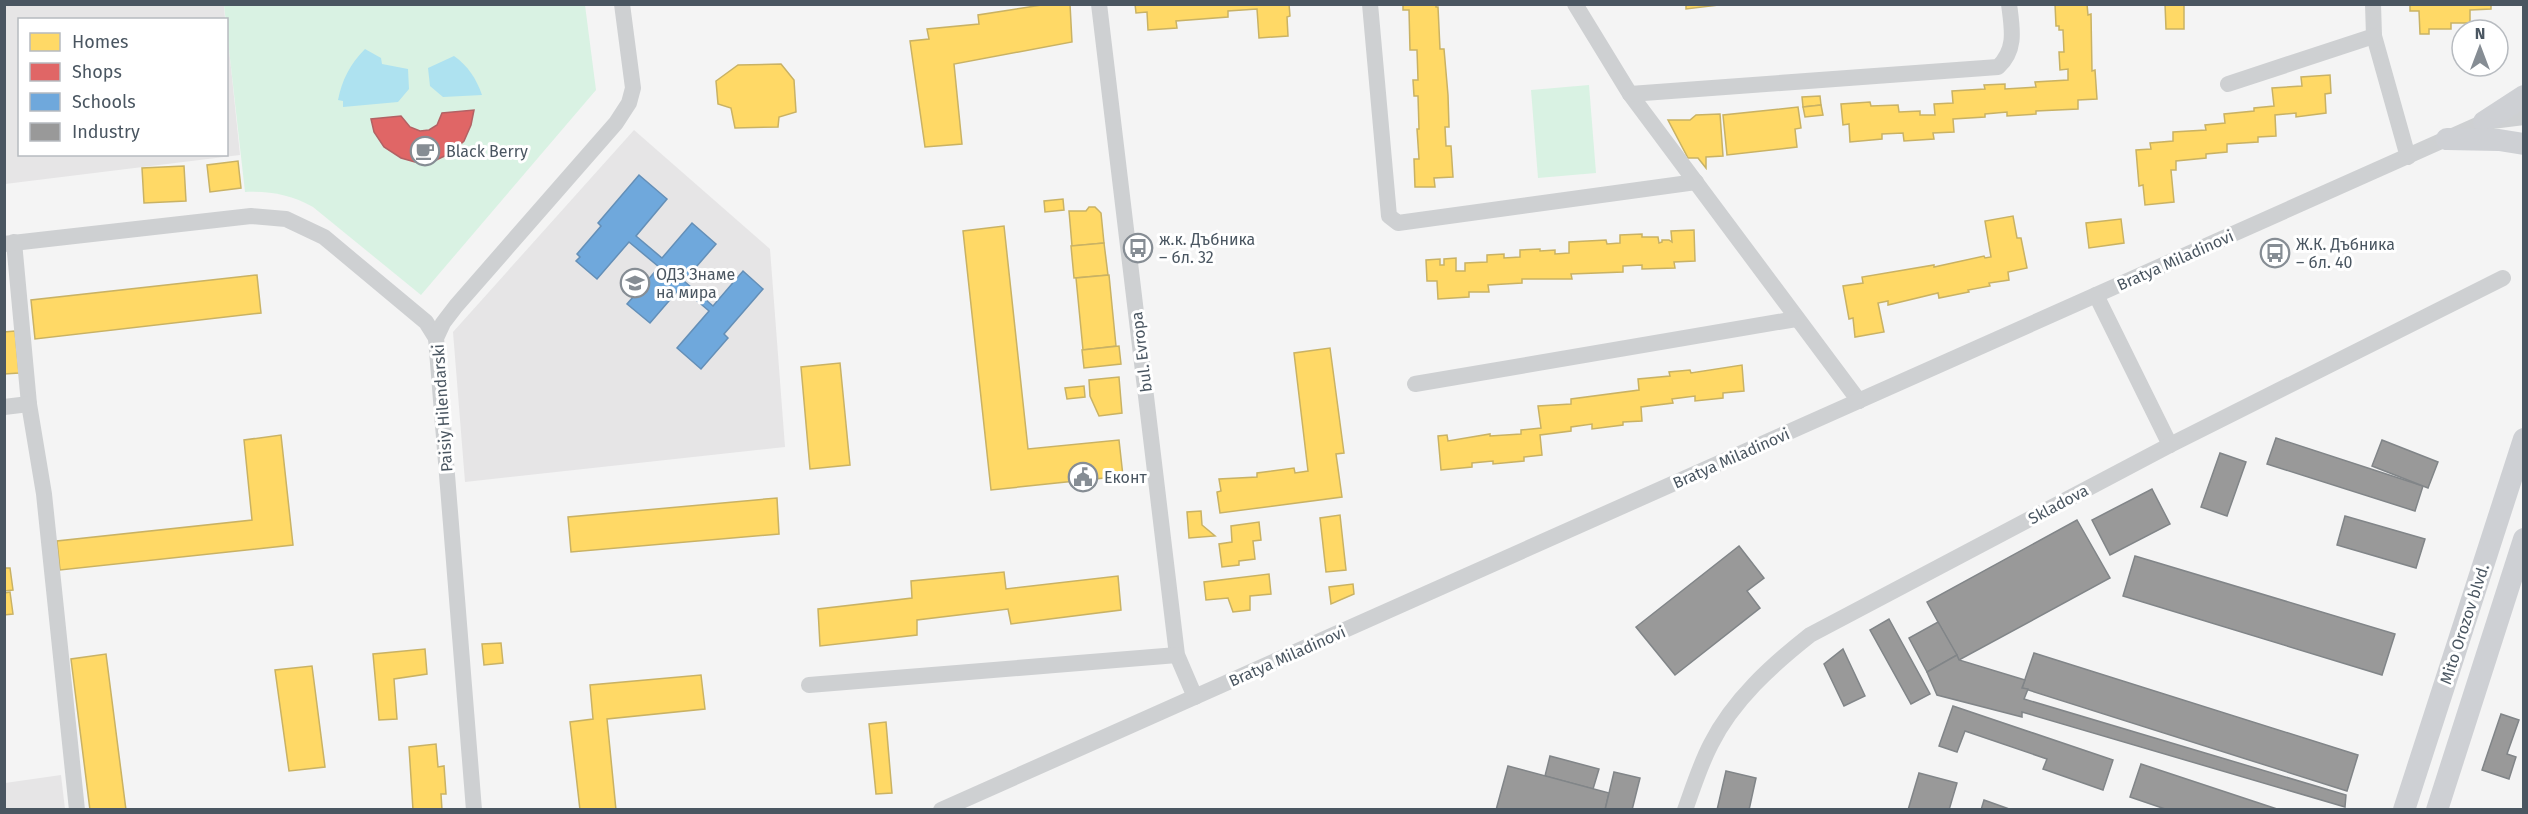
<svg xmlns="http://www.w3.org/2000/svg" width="2528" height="814" font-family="'Fira Sans',sans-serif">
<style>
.education{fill:#e6e5e6}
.green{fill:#d9f2e3}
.water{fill:#aee2f0}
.homes{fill:#ffd966;stroke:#c9b264;stroke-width:1.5}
.shops{fill:#e06666;stroke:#b36164;stroke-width:1.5}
.schools{fill:#6fa8dc;stroke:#648fb7;stroke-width:1.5}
.industry{fill:#999;stroke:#818588;stroke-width:1.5}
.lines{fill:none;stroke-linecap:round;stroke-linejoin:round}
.street{stroke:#ced0d2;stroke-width:16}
.secondary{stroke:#ced0d4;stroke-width:22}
.labels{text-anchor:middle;stroke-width:6;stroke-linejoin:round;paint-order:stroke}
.poi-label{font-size:16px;fill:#4a5661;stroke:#fff;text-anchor:start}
.street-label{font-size:16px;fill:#4a5661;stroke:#fff}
</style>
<rect width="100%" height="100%" fill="#f4f4f4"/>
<!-- education -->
<g class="education">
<path d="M4 5H224L225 19 20 20V154H226L227 29 240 155 5 184Z"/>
<path d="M634 130 770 249 785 447 465 482 453 332Z"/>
<path d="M61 775 65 809H5V783Z"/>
</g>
<!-- green -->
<g class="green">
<path d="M224 5H585L596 90 421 295 313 207C291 195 271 191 245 192Z"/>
<path d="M1589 85 1596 173 1538 178 1531 90Z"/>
</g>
<!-- water -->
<g class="water">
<path d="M365 49 381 58 382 64 408 69 409 89 398 102 343 107V101L338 100C342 80 350 64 365 49Z"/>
<path d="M454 56C468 66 476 78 482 95L443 97 430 86 428 68Z"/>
</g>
<!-- homes -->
<g class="homes">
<path d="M1048 4H1070L1072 42 954 64 962 144 925 147 910 41 929 39 927 29 979 24 978 15Z"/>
<path d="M1135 4H1289L1290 16 1287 17 1288 36 1259 38 1257 9 1228 11V17L1176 21 1177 28 1148 30 1147 12 1136 13Z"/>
<path d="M1403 4H1436V7H1438L1440 49H1444L1448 95 1449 127H1445L1446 146H1451L1453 177 1434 178 1435 187H1415L1414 159H1419L1417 129H1419L1418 96H1414L1413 80H1418L1417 50H1410L1409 10H1403Z"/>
<path d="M1686 4H1727L1686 9Z"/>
<path d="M2055 4H2087L2088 15 2091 14 2092 71 2095 70 2097 99 2078 100V109L2036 111V114L2007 116V112L1985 114V117L1953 119 1954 132 1933 133 1934 139 1904 141 1903 133 1882 134V139L1850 142 1849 124 1843 125 1841 104 1870 102 1871 106 1898 105 1899 112 1920 111V115H1935L1934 104 1953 103 1952 91 1985 89 1984 85 2005 84V89L2036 87 2035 82 2068 80V69L2060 70 2059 52H2064L2063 30H2059V26H2056Z"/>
<path d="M2165 4H2184V29H2166Z"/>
<path d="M2410 4H2491V9L2470 10V23H2451V29H2429V34H2420L2419 11H2410Z"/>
<path d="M781 64 794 80 796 112 779 117 778 127 735 128 731 108 718 104 716 81 738 65Z"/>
<path d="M2330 75 2331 93 2325 94 2326 113 2296 117V113L2275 115 2276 136 2258 137V142L2227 144V152L2206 154V158L2176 161V170H2171L2174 202 2145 205 2143 185 2139 186 2136 150 2151 149 2150 143 2173 141V132L2206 130 2205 125 2225 123 2224 114 2254 111V108L2274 106 2272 88 2302 86 2301 77Z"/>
<path d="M1820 96 1821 105 1803 107 1802 97Z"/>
<path d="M1821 105 1823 115 1805 117 1803 107Z"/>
<path d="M1798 107 1801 128 1795 129 1797 147 1727 155 1723 115Z"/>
<path d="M1720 114 1723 156 1706 157V168L1698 158H1688L1668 120H1690L1696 115Z"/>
<path d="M238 161 241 188 210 192 207 165Z"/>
<path d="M184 166 186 201 144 203 142 168Z"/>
<path d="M1063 199 1064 210 1045 212 1044 201Z"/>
<path d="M1089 207H1095L1101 213 1104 243 1072 246 1069 211H1086Z"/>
<path d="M2013 216 2017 238H2021L2027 268 2008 272 2009 280 1989 283 1990 286 1968 290 1969 292 1939 298 1938 293 1888 305V301L1878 303 1884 332 1855 337 1853 318 1849 319 1843 286 1863 283 1862 277 1934 265V267L1984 256 1985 258 1991 257 1985 221Z"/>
<path d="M2121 219 2124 243 2089 248 2086 223Z"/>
<path d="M1004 226 1028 449 1119 440 1123 476 991 490 963 231Z"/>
<path d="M1694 230 1695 261 1674 262 1675 268 1642 269V265L1623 266V272L1571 274 1572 279H1522V283L1488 285 1489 292H1469V297L1438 299 1437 281H1427L1426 260 1440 259V265H1444V259L1456 258V271H1465V263L1487 262V255L1504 254V258L1520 257V250L1540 249V251L1555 250V254L1569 253V242L1606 240 1607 244 1620 243V235L1642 234V237H1658L1659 243 1662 242V240H1669L1672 242 1671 231Z"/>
<path d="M1104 243 1108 275 1074 278 1071 246Z"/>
<path d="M257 275 261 313 35 339 31 300Z"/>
<path d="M1109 275 1116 346 1083 350 1076 278Z"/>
<path d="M15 331 19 373 4 374V332Z"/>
<path d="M1119 346 1121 364 1084 368 1082 350Z"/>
<path d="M1330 348 1344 453 1336 454 1342 497 1220 513 1217 492 1221 491 1219 479 1257 477V473L1294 468 1295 473 1308 471 1294 353Z"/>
<path d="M840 363 850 465 810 469 801 367Z"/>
<path d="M1742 365 1744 391 1723 393V398L1695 401V396L1672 399 1673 403 1641 407 1642 421 1623 422V425L1592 429V424L1571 427V431L1540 435 1542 455 1524 457V461L1493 464V461L1472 463V467L1441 470 1438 436 1447 435 1448 441 1490 434V436L1521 434V430L1541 428 1538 406 1571 404V399L1639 390 1638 379 1670 376 1669 372 1690 370 1691 373Z"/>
<path d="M1119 377 1122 413 1099 416 1090 396 1089 380Z"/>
<path d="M1084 386 1085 397 1067 399 1065 388Z"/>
<path d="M281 435 293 545 60 570 57 541 252 520 244 440Z"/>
<path d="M777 498 779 534 571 552 568 517Z"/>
<path d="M1201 511 1202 525 1215 536 1189 538 1187 512Z"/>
<path d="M1340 515 1346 570 1326 572 1320 518Z"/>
<path d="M1259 522 1261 540 1253 541 1255 559 1239 561V565L1222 567 1219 544 1232 542 1231 526Z"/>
<path d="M4 568H10L13 590 4 591Z"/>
<path d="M1004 572 1006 589 1118 576 1121 610 1011 624 1008 609 917 620V635L820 646 818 609 912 598 911 581Z"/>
<path d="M1269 574 1271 594 1250 596V610L1233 612 1228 598 1206 600 1204 582Z"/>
<path d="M1353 584 1354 594 1331 604 1329 587Z"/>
<path d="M10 592 13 614 4 615V593Z"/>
<path d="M501 643 503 663 484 665 482 644Z"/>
<path d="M425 649 427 674 394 679 397 719 379 720 373 654Z"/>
<path d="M106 654 126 810H90L71 659Z"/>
<path d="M312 666 325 767 289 771 275 670Z"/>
<path d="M701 675 705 709 607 719 616 810H580L570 722 593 719 590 685Z"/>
<path d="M886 722 892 793 876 794 869 724Z"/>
<path d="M436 744 438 767 444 766 446 794H441L442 810H413L409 747Z"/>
</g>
<!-- shops -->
<path class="shops" d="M474 110 471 125 464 141 451 153 434 161 415 162 401 158 384 147 374 132 371 119 401 116 410 127 420 131 429 130 437 125 442 113Z"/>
<!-- schools -->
<path class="schools" d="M639 175 667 199 636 236 662 258 692 223 716 244 684 281 713 306 743 271 763 289 724 334 728 338 701 369 677 348 709 311 681 287 650 323 627 304 659 267 629 242 597 279 576 261 580 257 577 254 601 226 598 223Z"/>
<!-- industry -->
<g class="industry">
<path d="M2276 438 2423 486 2415 511 2267 464Z"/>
<path d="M2382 440 2438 462 2428 488 2372 466Z"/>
<path d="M2220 453 2246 462 2227 516 2201 507Z"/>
<path d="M2152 489 2170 524 2110 555 2092 520Z"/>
<path d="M2345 516 2425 539 2416 568 2337 545Z"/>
<path d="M2077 520 2110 578 1959 660 1927 602Z"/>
<path d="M1739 546 1764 578 1747 591 1760 608 1675 675 1636 627Z"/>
<path d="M2135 556 2395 634 2382 675 2123 596Z"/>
<path d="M1889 619 1930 694 1911 704 1870 630Z"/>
<path d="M1938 622 1957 655 1927 672 1909 638Z"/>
<path d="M1843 649 1865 696 1844 706 1824 664Z"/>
<path d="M2034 653 2358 755 2347 791 2022 688Z"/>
<path d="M1957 655 1959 660 2025 680 2022 688 2028 689 2024 699 2346 795 2345 807 2022 712V717L1937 695 1927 672Z"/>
<path d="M1953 706 2113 760 2103 790 2043 769 2047 759 1965 731 1957 752 1939 746Z"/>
<path d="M2501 714 2519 720 2507 754 2516 757 2509 779 2482 770Z"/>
<path d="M1550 756 1599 769 1593 789 1545 776Z"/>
<path d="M2141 764 2280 810H2168L2130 797Z"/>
<path d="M1508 766 1609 793 1605 810H1496Z"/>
<path d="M1726 771 1756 778 1749 810H1717Z"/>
<path d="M1614 772 1640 778 1632 810H1605Z"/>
<path d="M1919 773 1957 783 1949 810H1908Z"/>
<path d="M1984 800 2012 810H1981Z"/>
</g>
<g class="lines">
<!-- street -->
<g class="street">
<path d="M1099 4 1177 655 1195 697"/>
<path d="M1370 4 1389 216 1398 223 1696 182"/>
<path d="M1575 4 1630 94 1859 401"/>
<path d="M2373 4 2374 36 2408 157"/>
<path d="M2228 84 2374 36"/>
<path d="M1630 94 1998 67C2017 49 2012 28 2009 4"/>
<path d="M14 242 29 404 44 494 77 810"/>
<path d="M4 244 251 216 286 219 324 237 426 322 436 338"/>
<path d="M2096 295 2170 445"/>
<path d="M1415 384 1796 319"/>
<path d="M4 407 29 404"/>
<path d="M809 685 1177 655"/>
<path d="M474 810 436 338 443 323 456 306 616 123 629 103 633 88 622 4"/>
<path d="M941 810 2484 122 2524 117"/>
<path d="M1685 810C1693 788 1700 765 1711 744 1733 700 1772 665 1810 635L2170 445 2503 278"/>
</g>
<!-- secondary -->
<g class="secondary">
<path d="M2484 122 2524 96"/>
<path d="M2447 139 2499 140 2524 144"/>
<path d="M2404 810 2524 439"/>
<path d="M2437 810 2524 539"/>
</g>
</g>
<!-- icons -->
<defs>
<g id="cafe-ring" transform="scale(1.5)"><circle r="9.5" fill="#fff" stroke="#868d94" stroke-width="1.5"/><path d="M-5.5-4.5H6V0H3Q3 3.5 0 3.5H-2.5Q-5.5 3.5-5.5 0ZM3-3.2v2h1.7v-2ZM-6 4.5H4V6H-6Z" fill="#868d94"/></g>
<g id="bus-ring" transform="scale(1.5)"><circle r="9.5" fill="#fff" stroke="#868d94" stroke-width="1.5"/><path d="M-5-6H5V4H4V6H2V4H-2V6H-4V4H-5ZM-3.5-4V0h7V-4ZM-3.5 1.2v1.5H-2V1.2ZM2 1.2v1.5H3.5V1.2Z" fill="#868d94"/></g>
<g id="school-ring" transform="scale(1.5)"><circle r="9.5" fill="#fff" stroke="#868d94" stroke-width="1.5"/><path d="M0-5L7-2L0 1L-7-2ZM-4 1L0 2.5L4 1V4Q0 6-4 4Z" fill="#868d94"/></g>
<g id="civic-ring" transform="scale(1.5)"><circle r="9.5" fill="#fff" stroke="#868d94" stroke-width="1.5"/><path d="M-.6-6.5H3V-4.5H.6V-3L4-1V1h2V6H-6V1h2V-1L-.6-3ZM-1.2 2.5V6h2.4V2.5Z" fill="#868d94"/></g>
</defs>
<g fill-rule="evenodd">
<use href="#cafe-ring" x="425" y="151"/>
<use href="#bus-ring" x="1138" y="248"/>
<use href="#bus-ring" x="2275" y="253"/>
<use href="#school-ring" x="635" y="283"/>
<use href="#civic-ring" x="1083" y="477"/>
</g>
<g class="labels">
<!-- poi labels -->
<g class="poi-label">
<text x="446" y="157">Black Berry</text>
<text x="1159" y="245">ж.к. Дъбника<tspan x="1159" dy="18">– бл. 32</tspan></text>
<text x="2296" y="250">Ж.К. Дъбника<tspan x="2296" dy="18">– бл. 40</tspan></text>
<text x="656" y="280">ОДЗ Знаме<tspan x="656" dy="18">на мира</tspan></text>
<text x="1104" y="483">Еконт</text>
</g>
<!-- street labels -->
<g class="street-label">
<text transform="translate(2175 260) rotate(-24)" y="6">Bratya Miladinovi</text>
<text transform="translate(1141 352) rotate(-97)" y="6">bul. Evropa</text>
<text transform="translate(442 408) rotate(-94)" y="6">Paisiy Hilendarski</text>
<text transform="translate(1731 458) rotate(-24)" y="6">Bratya Miladinovi</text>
<text transform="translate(2058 504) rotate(-28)" y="6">Skladova</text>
<text transform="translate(2464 624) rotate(-72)" y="6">Mito Orozov blvd.</text>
<text transform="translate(1287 656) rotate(-24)" y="6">Bratya Miladinovi</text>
</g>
</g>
<!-- border -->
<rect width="2528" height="814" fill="none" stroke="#4a5661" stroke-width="12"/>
<!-- legend -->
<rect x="18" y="18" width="210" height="138" fill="#ffffff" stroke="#b7bbc0" stroke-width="1.5"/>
<rect x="30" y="33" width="30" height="18" fill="#ffd966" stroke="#b7bbc0" stroke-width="1.5"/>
<text x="72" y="48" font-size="18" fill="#4a5661">Homes</text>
<rect x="30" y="63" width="30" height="18" fill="#e06666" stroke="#b7bbc0" stroke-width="1.5"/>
<text x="72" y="78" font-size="18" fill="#4a5661">Shops</text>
<rect x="30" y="93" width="30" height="18" fill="#6fa8dc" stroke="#b7bbc0" stroke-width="1.5"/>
<text x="72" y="108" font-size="18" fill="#4a5661">Schools</text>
<rect x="30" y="123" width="30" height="18" fill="#999999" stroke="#b7bbc0" stroke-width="1.5"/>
<text x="72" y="138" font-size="18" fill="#4a5661">Industry</text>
<!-- north arrow -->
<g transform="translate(2480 48)"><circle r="28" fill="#ffffff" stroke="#b7bbc0" stroke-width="1.5"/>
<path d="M0-4.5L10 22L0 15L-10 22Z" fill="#868d94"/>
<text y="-9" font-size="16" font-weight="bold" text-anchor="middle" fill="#4a5661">N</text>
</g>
</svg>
